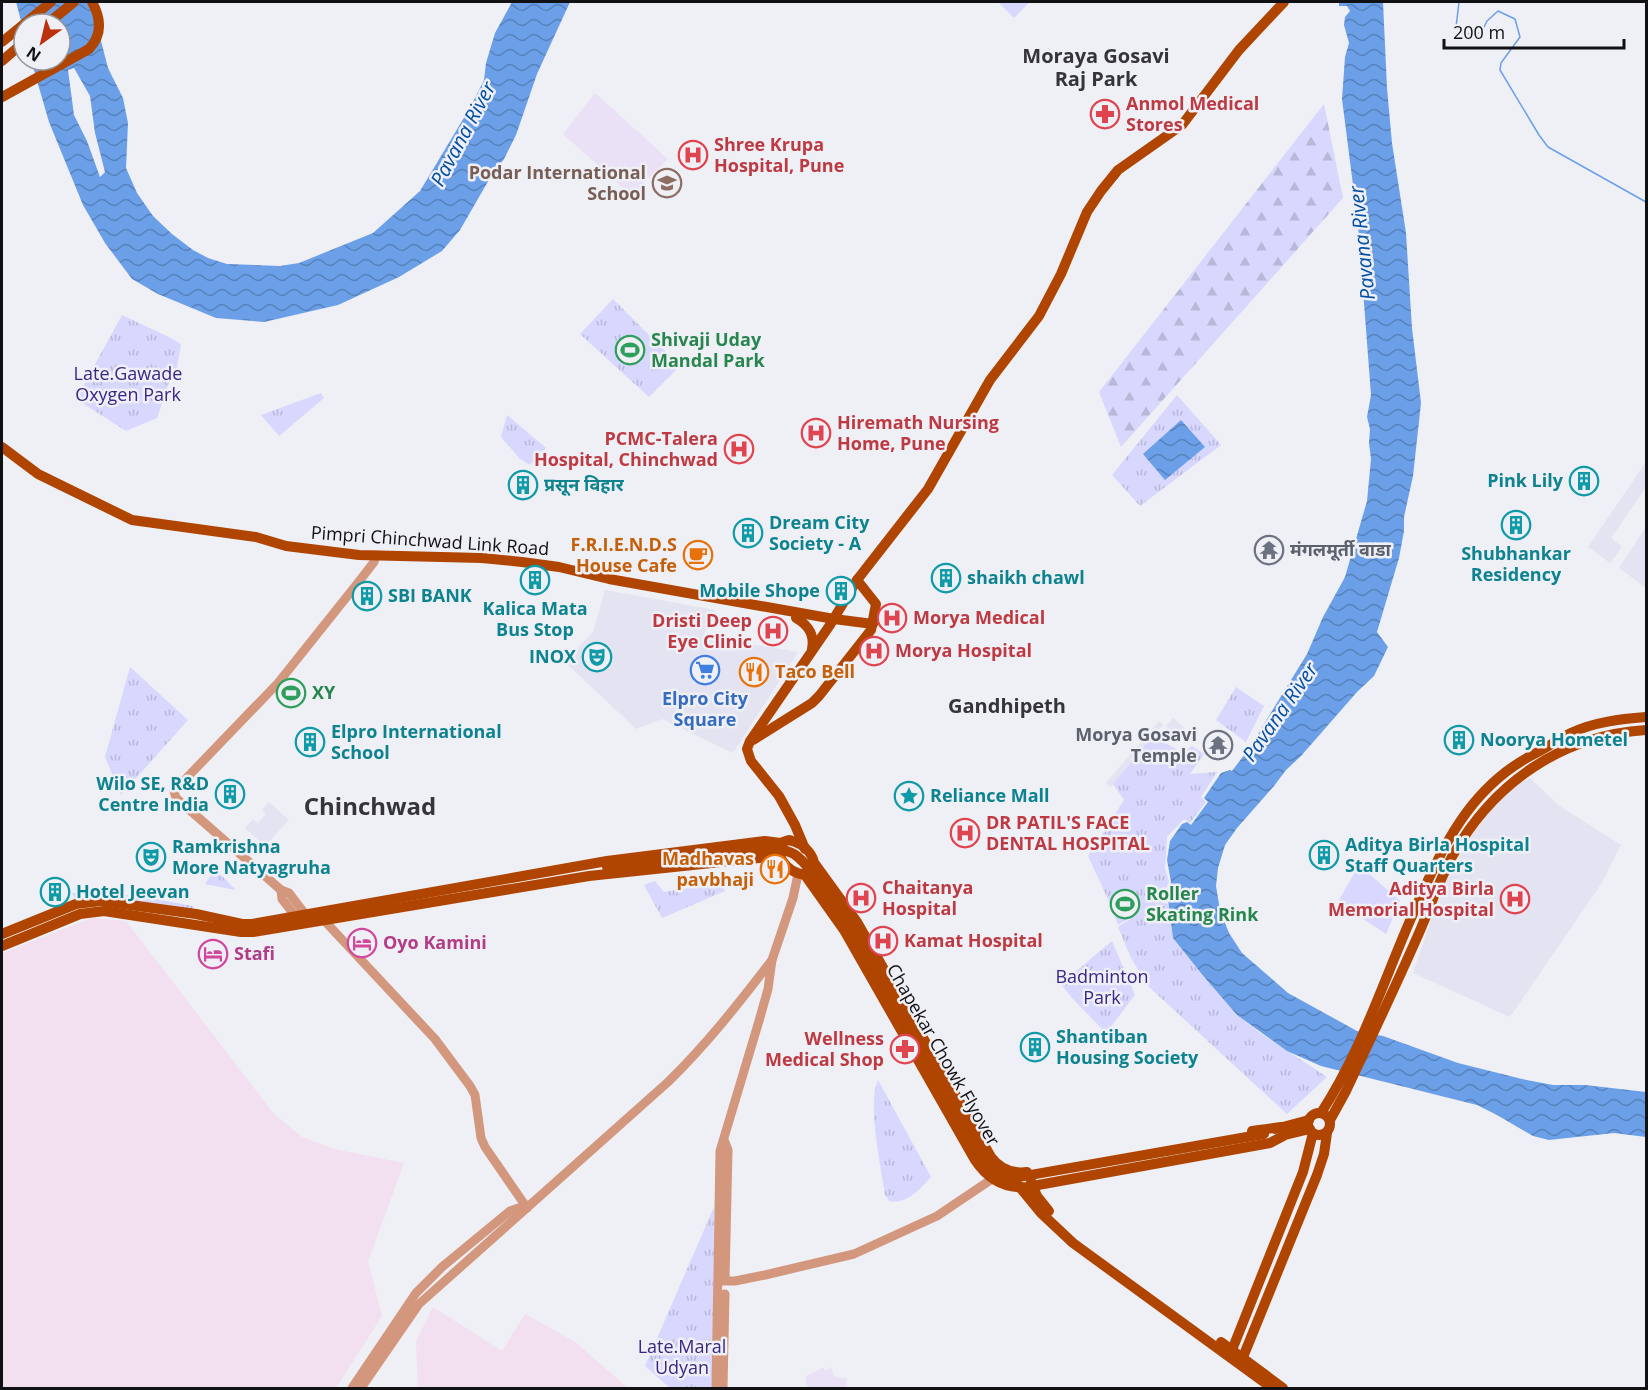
<svg xmlns="http://www.w3.org/2000/svg" width="1648" height="1390" font-family="'Open Sans','Noto Sans Devanagari',sans-serif">
<style>
.built{fill:#e3e3f1}
.industrial{fill:#f2dfef}
.education{fill:#ebe1f6}
.grass{fill:#d8d7fd}
.forest{fill:url(#forest-firs)}
.park{fill:url(#park-tufts)}
.water{fill:url(#water-waves);fill-rule:evenodd}
.lines{fill:none;stroke-linecap:round;stroke-linejoin:round}
.stream{stroke:#6ba0e8;stroke-width:1.5}
.minor{stroke:#d3977d;stroke-width:9}
.major{stroke:#af4500;stroke-width:10}
.major-bridge{stroke:#af4500;stroke-width:10}
.labels{text-anchor:middle;stroke-width:5;stroke-linejoin:round;paint-order:stroke}
.health-label{font-size:18px;font-weight:bold;fill:#be3a42;stroke:#efeff6;text-anchor:start}
.education-label{font-size:18px;font-weight:bold;fill:#785e54;stroke:#efeff6;text-anchor:end}
.leisure-label{font-size:18px;font-weight:bold;fill:#27864d;stroke:#efeff6;text-anchor:start}
.park-label{font-size:18px;fill:#3a2685;stroke:#efeff6}
.culture-label{font-size:18px;font-weight:bold;fill:#0d838f;stroke:#efeff6;text-anchor:start}
.street-label{font-size:18px;fill:#111113;stroke:#efeff6}
.food-label{font-size:18px;font-weight:bold;fill:#c56008;stroke:#efeff6;text-anchor:end}
.worship-label{font-size:18px;font-weight:bold;fill:#5b616d;stroke:#efeff6;text-anchor:start}
.shop-label{font-size:18px;font-weight:bold;fill:#366cbe;stroke:#efeff6}
.hotel-label{font-size:18px;font-weight:bold;fill:#b23c85;stroke:#efeff6;text-anchor:start}
.neighbourhood-label{font-size:20px;font-weight:bold;fill:#34343a;stroke:#efeff6}
.water-label{font-size:20px;font-style:italic;fill:#024fa3;stroke:#efeff6}
.district-label{font-size:24px;font-weight:bold;fill:#34343a;stroke:#efeff6}
</style>
<defs>
<pattern id="forest-firs" width="22" height="20" patternUnits="userSpaceOnUse" patternTransform="scale(1.5)"><rect width="22" height="20" fill="#d8d7fd"/><path d="M5 1l3.5 6h-7zM16 11l3.5 6h-7z" fill="#b8b8d8"/></pattern>
<pattern id="park-tufts" width="24" height="20" patternUnits="userSpaceOnUse" patternTransform="scale(1.5)"><rect width="24" height="20" fill="#d8d7fd"/><path d="M3 7l-1-3M5 7V3M7 7l1-3M15 17l-1-3M17 17v-4M19 17l1-3" fill="none" stroke="#b8b8d8"/></pattern>
<pattern id="water-waves" width="16" height="10" patternUnits="userSpaceOnUse" patternTransform="scale(1.5)"><rect width="16" height="10" fill="#6ba0e8"/><path d="M0 5q4-4 8 0t8 0" fill="none" stroke="#5781bb"/></pattern>
</defs>
<rect width="100%" height="100%" fill="#efeff6"/>
<!-- built -->
<g class="built">
<path d="M1646 462V487L1611 538 1622 547 1610 563 1588 547Z"/>
<path d="M1646 527V588L1619 568Z"/>
<path d="M605 590 715 610 703 636 798 652 733 753 662 719 636 729 564 661 593 632Z"/>
<path d="M1173 718 1188 731 1182 738 1166 726Z"/>
<path d="M1159 721 1163 725 1111 787 1106 783Z"/>
<path d="M1530 778 1558 805 1621 845 1601 884 1510 1017 1413 973 1433 914 1453 867 1470 838 1498 800 1514 786Z"/>
<path d="M269 802 289 820 265 846 245 828 253 819 258 823 266 814 262 810Z"/>
</g>
<!-- industrial -->
<g class="industrial">
<path d="M92 918 126 921 274 1114 302 1137 334 1149 404 1163 368 1261 382 1316 336 1388H2V953Z"/>
<path d="M433 1307 502 1351 525 1314 575 1342 628 1388H418L416 1341Z"/>
</g>
<!-- education -->
<g class="education">
<path d="M595 93 668 159 631 195 563 134Z"/>
<path d="M823 1368 827 1370 831 1367 834 1376 847 1379 846 1388H808L805 1381 807 1375Z"/>
</g>
<!-- grass -->
<g class="grass">
<path d="M998 2H1030L1014 18Z"/>
<path d="M1359 865 1400 901 1386 934 1338 902Z"/>
</g>
<!-- forest -->
<path class="forest" d="M1324 104 1343 198 1121 447 1099 392Z"/>
<!-- park -->
<g class="park">
<path d="M613 299 680 366 649 397 580 334Z"/>
<path d="M122 315 173 339 181 344 177 369 171 377 157 418 126 431 76 399Z"/>
<path d="M321 393 324 398 279 436 261 415Z"/>
<path d="M1177 395 1221 445 1140 506 1112 475Z"/>
<path d="M507 415 546 448 530 465 520 459 501 437Z"/>
<path d="M130 667 188 720 121 795 105 757Z"/>
<path d="M1236 687 1264 706 1246 742 1216 720Z"/>
<path d="M1153 736 1183 753 1192 746 1204 754 1190 774 1217 772 1201 797 1206 802 1190 823 1184 819 1167 837 1165 869 1169 881 1163 897 1156 901 1169 904 1173 938 1204 978 1237 1015 1260 1033 1327 1077 1287 1114 1148 986 1131 958 1118 927 1148 907 1118 925 1112 908 1088 856 1124 800 1113 784Z"/>
<path d="M215 869 236 890 205 884Z"/>
<path d="M655 881 664 892 722 883 725 891 662 918 644 885Z"/>
<path d="M72 893 158 896 161 900 193 906 192 913 77 904Z"/>
<path d="M1112 941 1135 995 1106 1033 1072 998 1061 984Z"/>
<path d="M878 1080 931 1177C920 1189 907 1205 889 1201L885 1195C881 1167 867 1104 878 1080Z"/>
<path d="M714 1207 713 1388H670L645 1366Z"/>
</g>
<!-- water -->
<g class="water">
<path d="M16 2H95L100 37 108 68 123 98 128 123 126 168 137 193 153 216 172 234 193 250 208 258 227 264 280 266 299 263 373 233 420 191 471 106 484 80 486 63 495 33 512 2H570L537 74 516 135 504 159 490 178 460 230 442 251 399 277 338 305 264 322 216 318 158 294 132 279 105 243 83 205 49 122 31 60H60V24H24V32ZM74 68 90 96 95 133 105 172 100 177 87 141 74 115 68 70Z"/>
<path d="M1339 2H1383L1387 88 1392 143 1406 233 1412 328 1421 403 1413 476 1404 517V531L1399 558 1377 632 1388 647 1374 676 1357 692 1301 756 1286 770 1274 786 1237 828 1225 845 1218 868 1216 886 1220 910 1229 933 1242 953 1288 993 1357 1031 1383 1036 1458 1063 1522 1079 1553 1085H1585L1646 1092V1137L1614 1133 1549 1140 1533 1136 1497 1115 1477 1105 1321 1066 1287 1051 1237 1015 1204 977 1173 938 1168 899 1165 896 1171 882 1167 860 1170 841 1182 824 1187 822 1191 825 1208 802 1204 798 1221 773 1230 770 1232 771 1248 750 1307 654 1323 617 1345 577 1367 501 1371 459 1369 443 1370 429 1367 417 1371 395 1358 224 1342 99 1345 57 1349 43 1344 25 1345 17 1350 11 1347 6H1339Z"/>
<path d="M1181 420 1205 447 1165 480 1143 454Z"/>
</g>
<g class="lines">
<!-- stream -->
<path class="stream" d="M1459 2 1456 27 1463 34 1481 33 1487 21 1498 11 1515 19 1520 37 1501 63 1500 70 1539 135 1548 147 1646 202"/>
<!-- minor -->
<g class="minor">
<path d="M281 890 282 899 299 921"/>
<path d="M320 916 435 1039 470 1086 475 1095 481 1138 485 1147 527 1208"/>
<path d="M308 918 289 893 281 890 176 798 174 791 278 683 357 584 374 562 376 555"/>
<path d="M724 1140 728 1150 725 1280"/>
<path d="M719 1281H735L765 1275 854 1254 937 1216 992 1179 996 1174"/>
<path d="M352 1388 416 1293 442 1267 510 1211 527 1205"/>
<path d="M361 1388 419 1304 668 1082C707 1044 739 1003 772 960"/>
<path d="M716 1388 720 1151 759 1021 768 989 772 960 793 898 798 874"/>
<path d="M723 1388 725 1294"/>
</g>
<!-- major -->
<g class="major">
<path d="M47 24 74 2"/>
<path d="M2 42 51 2"/>
<path d="M2 61 24 42"/>
<path d="M2 97 89 49C103 34 101 18 92 2"/>
<path d="M2 447 38 474 132 520 256 537 286 546 359 555 482 558 522 562 559 567 609 579 834 619 873 624"/>
<path d="M796 618C808 625 815 634 812 649"/>
<path d="M753 740 812 703 819 696 871 630 876 604 857 580"/>
<path d="M789 840C804 843 820 858 811 873 795 880 773 858 780 843Z"/>
<path d="M805 849 795 825 779 796 751 761 747 749 750 741 830 625 857 580 928 489 990 380 1039 316 1061 274 1087 212 1101 191 1118 170 1182 125 1239 50 1284 2"/>
<path d="M815 864 857 922 991 1157C1000 1169 1012 1174 1027 1172"/>
<path d="M805 875 844 930 975 1160C987 1178 1004 1189 1027 1187L1270 1143 1285 1135 1310 1129"/>
<path d="M2 934 76 904 101 901 196 914 242 924H252L607 861 765 841 780 843"/>
<path d="M2 946 80 914 104 911 241 932H253L589 876 779 856"/>
<circle cx="1319" cy="1124" r="11"/>
<path d="M1321 1113C1361 1052 1383 982 1412 916 1441 850 1468 787 1536 753 1548 747 1559 739 1571 733 1594 722 1621 719 1646 717"/>
<path d="M1330 1120 1346 1091C1369 1042 1393 992 1415 942 1428 914 1438 882 1453 855 1494 782 1563 735 1646 730"/>
<path d="M1275 1129 1309 1120"/>
<path d="M1252 1131 1281 1127"/>
<path d="M1031 1181 1037 1196 1049 1211"/>
<path d="M1018 1185 1041 1213 1073 1243 1272 1388"/>
<path d="M1221 1342 1283 1388"/>
<path d="M1230 1355 1303 1172 1313 1133"/>
<path d="M1241 1362 1317 1175 1324 1154 1327 1133"/>
</g>
<!-- major-bridge -->
<path class="major-bridge" d="M607 867 765 849C775 849 785 849 794 854 811 865 838 908 850 926L981 1156C989 1169 998 1176 1013 1178L1264 1134"/>
</g>
<!-- icons -->
<defs>
<g id="pharmacy-ring" transform="scale(1.5)"><circle r="9.5" fill="#efeff6" stroke="#e0444e" stroke-width="1.5"/><path d="M-2-6h4v4h4v4h-4v4h-4v-4h-4v-4h4Z" fill="#e0444e"/></g>
<g id="hospital-ring" transform="scale(1.5)"><circle r="9.5" fill="#efeff6" stroke="#e0444e" stroke-width="1.5"/><path d="M-5-5h3v3.5h4V-5h3V5h-3V1.5h-4V5h-3Z" fill="#e0444e"/></g>
<g id="school-ring" transform="scale(1.5)"><circle r="9.5" fill="#efeff6" stroke="#8d6e63" stroke-width="1.5"/><path d="M0-5L7-2L0 1L-7-2ZM-4 1L0 2.5L4 1V4Q0 6-4 4Z" fill="#8d6e63"/></g>
<g id="stadium-ring" transform="scale(1.5)"><circle r="9.5" fill="#efeff6" stroke="#2e9e5b" stroke-width="1.5"/><path d="M0-5a6.5 5 0 1 0 0 10a6.5 5 0 1 0 0-10ZM-3.5-1.8h7v3.6h-7Z" fill="#2e9e5b"/></g>
<g id="building-ring" transform="scale(1.5)"><circle r="9.5" fill="#efeff6" stroke="#0f9aa8" stroke-width="1.5"/><path d="M-4-6H4V6H1V3H-1V6H-4ZM-2.5-4.3h1.7v1.8h-1.7ZM.8-4.3h1.7v1.8H.8ZM-2.5-1h1.7V.8h-1.7ZM.8-1h1.7V.8H.8Z" fill="#0f9aa8"/></g>
<g id="temple-ring" transform="scale(1.5)"><circle r="9.5" fill="#efeff6" stroke="#6b7280" stroke-width="1.5"/><path d="M0-6L5-2H3V0L6.5 2.5H4V6H1.5V3h-3V6H-4V2.5H-6.5L-3 0V-2H-5Z" fill="#6b7280"/></g>
<g id="cafe-ring" transform="scale(1.5)"><circle r="9.5" fill="#efeff6" stroke="#e8710a" stroke-width="1.5"/><path d="M-5.5-4.5H6V0H3Q3 3.5 0 3.5H-2.5Q-5.5 3.5-5.5 0ZM3-3.2v2h1.7v-2ZM-6 4.5H4V6H-6Z" fill="#e8710a"/></g>
<g id="theatre-ring" transform="scale(1.5)"><circle r="9.5" fill="#efeff6" stroke="#0f9aa8" stroke-width="1.5"/><path d="M-5-5.5Q0-4 5-5.5V0Q5 5 0 6Q-5 5-5 0ZM-3.3-2.5H-1v1.5H-3.3ZM1-2.5H3.3v1.5H1ZM-2.8 1Q0 5.5 2.8 1Z" fill="#0f9aa8"/></g>
<g id="supermarket-ring" transform="scale(1.5)"><circle r="9.5" fill="#efeff6" stroke="#3f7fe0" stroke-width="1.5"/><path d="M-6-5.5h2.5l.6 2H6L4.5 2H-2.5L-4.4-4H-6ZM-1.5 3.2a1.3 1.3 0 1 0 .1 0ZM3 3.2a1.3 1.3 0 1 0 .1 0Z" fill="#3f7fe0"/></g>
<g id="restaurant-ring" transform="scale(1.5)"><circle r="9.5" fill="#efeff6" stroke="#e8710a" stroke-width="1.5"/><path d="M-5-6h1v4h1v-4h1v4h1v-4h1v5L-1.5 .5V6h-2V.5L-5-1ZM5-6V6H3V1.5H1.5Q1.5-4 5-6Z" fill="#e8710a"/></g>
<g id="sight-ring" transform="scale(1.5)"><circle r="9.5" fill="#efeff6" stroke="#0f9aa8" stroke-width="1.5"/><path d="M0-6L1.8-2.2L6-1.7L2.9 1.2L3.7 5.4L0 3.3L-3.7 5.4L-2.9 1.2L-6-1.7L-1.8-2.2Z" fill="#0f9aa8"/></g>
<g id="hotel-ring" transform="scale(1.5)"><circle r="9.5" fill="#efeff6" stroke="#d1479c" stroke-width="1.5"/><path d="M-6-4.5h1.5V1H6V5H4.5V3h-9V5H-6ZM-4 0a1.8 1.8 0 1 1 3.6 0ZM.5 0V-2.5h3Q6-2.5 6 0Z" fill="#d1479c"/></g>
</defs>
<g fill-rule="evenodd">
<use href="#pharmacy-ring" x="1105" y="114"/>
<use href="#hospital-ring" x="693" y="155"/>
<use href="#school-ring" x="667" y="183"/>
<use href="#stadium-ring" x="630" y="350"/>
<use href="#hospital-ring" x="816" y="433"/>
<use href="#hospital-ring" x="739" y="449"/>
<use href="#building-ring" x="1584" y="481"/>
<use href="#building-ring" x="523" y="485"/>
<use href="#building-ring" x="1516" y="525"/>
<use href="#building-ring" x="748" y="533"/>
<use href="#temple-ring" x="1269" y="550"/>
<use href="#cafe-ring" x="698" y="555"/>
<use href="#building-ring" x="946" y="578"/>
<use href="#building-ring" x="535" y="580"/>
<use href="#building-ring" x="841" y="591"/>
<use href="#building-ring" x="367" y="596"/>
<use href="#hospital-ring" x="892" y="618"/>
<use href="#hospital-ring" x="773" y="631"/>
<use href="#hospital-ring" x="874" y="651"/>
<use href="#theatre-ring" x="597" y="657"/>
<use href="#supermarket-ring" x="705" y="670"/>
<use href="#restaurant-ring" x="754" y="672"/>
<use href="#stadium-ring" x="291" y="693"/>
<use href="#building-ring" x="1459" y="740"/>
<use href="#building-ring" x="310" y="742"/>
<use href="#temple-ring" x="1218" y="745"/>
<use href="#building-ring" x="230" y="794"/>
<use href="#sight-ring" x="909" y="796"/>
<use href="#hospital-ring" x="965" y="833"/>
<use href="#building-ring" x="1324" y="855"/>
<use href="#theatre-ring" x="151" y="857"/>
<use href="#restaurant-ring" x="775" y="869"/>
<use href="#building-ring" x="55" y="892"/>
<use href="#hospital-ring" x="861" y="898"/>
<use href="#hospital-ring" x="1515" y="899"/>
<use href="#stadium-ring" x="1125" y="904"/>
<use href="#hospital-ring" x="883" y="941"/>
<use href="#hotel-ring" x="362" y="943"/>
<use href="#hotel-ring" x="213" y="954"/>
<use href="#building-ring" x="1035" y="1047"/>
<use href="#pharmacy-ring" x="905" y="1049"/>
</g>
<g class="labels">
<!-- health labels -->
<g class="health-label">
<text x="1126" y="110">Anmol Medical<tspan x="1126" dy="21">Stores</tspan></text>
<text x="714" y="151">Shree Krupa<tspan x="714" dy="21">Hospital, Pune</tspan></text>
<text x="837" y="429">Hiremath Nursing<tspan x="837" dy="21">Home, Pune</tspan></text>
<text x="718" y="445" text-anchor="end">PCMC-Talera<tspan x="718" dy="21">Hospital, Chinchwad</tspan></text>
<text x="913" y="624">Morya Medical</text>
<text x="752" y="627" text-anchor="end">Dristi Deep<tspan x="752" dy="21">Eye Clinic</tspan></text>
<text x="895" y="657">Morya Hospital</text>
<text x="986" y="829">DR PATIL'S FACE<tspan x="986" dy="21">DENTAL HOSPITAL</tspan></text>
<text x="882" y="894">Chaitanya<tspan x="882" dy="21">Hospital</tspan></text>
<text x="1494" y="895" text-anchor="end">Aditya Birla<tspan x="1494" dy="21">Memorial Hospital</tspan></text>
<text x="904" y="947">Kamat Hospital</text>
<text x="884" y="1045" text-anchor="end">Wellness<tspan x="884" dy="21">Medical Shop</tspan></text>
</g>
<!-- education labels -->
<g class="education-label">
<text x="646" y="179">Podar International<tspan x="646" dy="21">School</tspan></text>
</g>
<!-- leisure labels -->
<g class="leisure-label">
<text x="651" y="346">Shivaji Uday<tspan x="651" dy="21">Mandal Park</tspan></text>
<text x="312" y="699">XY</text>
<text x="1146" y="900">Roller<tspan x="1146" dy="21">Skating Rink</tspan></text>
</g>
<!-- park labels -->
<g class="park-label">
<text x="128" y="380">Late.Gawade<tspan x="128" dy="21">Oxygen Park</tspan></text>
<text x="1102" y="983">Badminton<tspan x="1102" dy="21">Park</tspan></text>
<text x="682" y="1353">Late.Maral<tspan x="682" dy="21">Udyan</tspan></text>
</g>
<!-- culture labels -->
<g class="culture-label">
<text x="1563" y="487" text-anchor="end">Pink Lily</text>
<text x="544" y="491">प्रसून विहार</text>
<text x="769" y="529">Dream City<tspan x="769" dy="21">Society - A</tspan></text>
<text x="1516" y="560" text-anchor="middle">Shubhankar<tspan x="1516" dy="21">Residency</tspan></text>
<text x="967" y="584">shaikh chawl</text>
<text x="820" y="597" text-anchor="end">Mobile Shope</text>
<text x="388" y="602">SBI BANK</text>
<text x="535" y="615" text-anchor="middle">Kalica Mata<tspan x="535" dy="21">Bus Stop</tspan></text>
<text x="576" y="663" text-anchor="end">INOX</text>
<text x="331" y="738">Elpro International<tspan x="331" dy="21">School</tspan></text>
<text x="1480" y="746">Noorya Hometel</text>
<text x="209" y="790" text-anchor="end">Wilo SE, R&amp;D<tspan x="209" dy="21">Centre India</tspan></text>
<text x="930" y="802">Reliance Mall</text>
<text x="1345" y="851">Aditya Birla Hospital<tspan x="1345" dy="21">Staff Quarters</tspan></text>
<text x="172" y="853">Ramkrishna<tspan x="172" dy="21">More Natyagruha</tspan></text>
<text x="76" y="898">Hotel Jeevan</text>
<text x="1056" y="1043">Shantiban<tspan x="1056" dy="21">Housing Society</tspan></text>
</g>
<!-- street labels -->
<g class="street-label">
<text transform="translate(430 541) rotate(4)" y="6">Pimpri Chinchwad Link Road</text>
<text transform="translate(943 1055) rotate(60)" y="6">Chapekar Chowk Flyover</text>
</g>
<!-- food labels -->
<g class="food-label">
<text x="677" y="551">F.R.I.E.N.D.S<tspan x="677" dy="21">House Cafe</tspan></text>
<text x="775" y="678" text-anchor="start">Taco Bell</text>
<text x="754" y="865">Madhavas<tspan x="754" dy="21">pavbhaji</tspan></text>
</g>
<!-- worship labels -->
<g class="worship-label">
<text x="1290" y="556">मंगलमूर्ती वाडा</text>
<text x="1197" y="741" text-anchor="end">Morya Gosavi<tspan x="1197" dy="21">Temple</tspan></text>
</g>
<!-- shop labels -->
<g class="shop-label">
<text x="705" y="705">Elpro City<tspan x="705" dy="21">Square</tspan></text>
</g>
<!-- hotel labels -->
<g class="hotel-label">
<text x="383" y="949">Oyo Kamini</text>
<text x="234" y="960">Stafi</text>
</g>
<!-- neighbourhood labels -->
<g class="neighbourhood-label">
<text x="1096" y="63">Moraya Gosavi<tspan x="1096" dy="23">Raj Park</tspan></text>
<text x="1007" y="713">Gandhipeth</text>
</g>
<!-- water labels -->
<g class="water-label">
<text transform="translate(463 134) rotate(-62)" y="7">Pavana River</text>
<text transform="translate(1362 243) rotate(-96)" y="7">Pavana River</text>
<text transform="translate(1280 712) rotate(-55)" y="7">Pavana River</text>
</g>
<!-- district labels -->
<g class="district-label">
<text x="370" y="815">Chinchwad</text>
</g>
</g>
<!-- border -->
<rect width="1648" height="1390" fill="none" stroke="#111113" stroke-width="6"/>
<!-- north arrow -->
<g transform="translate(42 42) rotate(214)"><circle r="28" fill="#efeff6" stroke="#96969b" stroke-width="1.5"/>
<path d="M0-4.5L10 22L0 15L-10 22Z" fill="#bb310d"/>
<text y="-9" font-size="16" font-weight="bold" text-anchor="middle" fill="#111113">N</text>
</g>
<!-- scale -->
<path d="M1444 39v9h180v-9" fill="none" stroke="#111113" stroke-width="3"/>
<text x="1453" y="39" font-size="18" fill="#111113" stroke="#efeff6" stroke-width="4.5" paint-order="stroke">200 m</text>
</svg>
